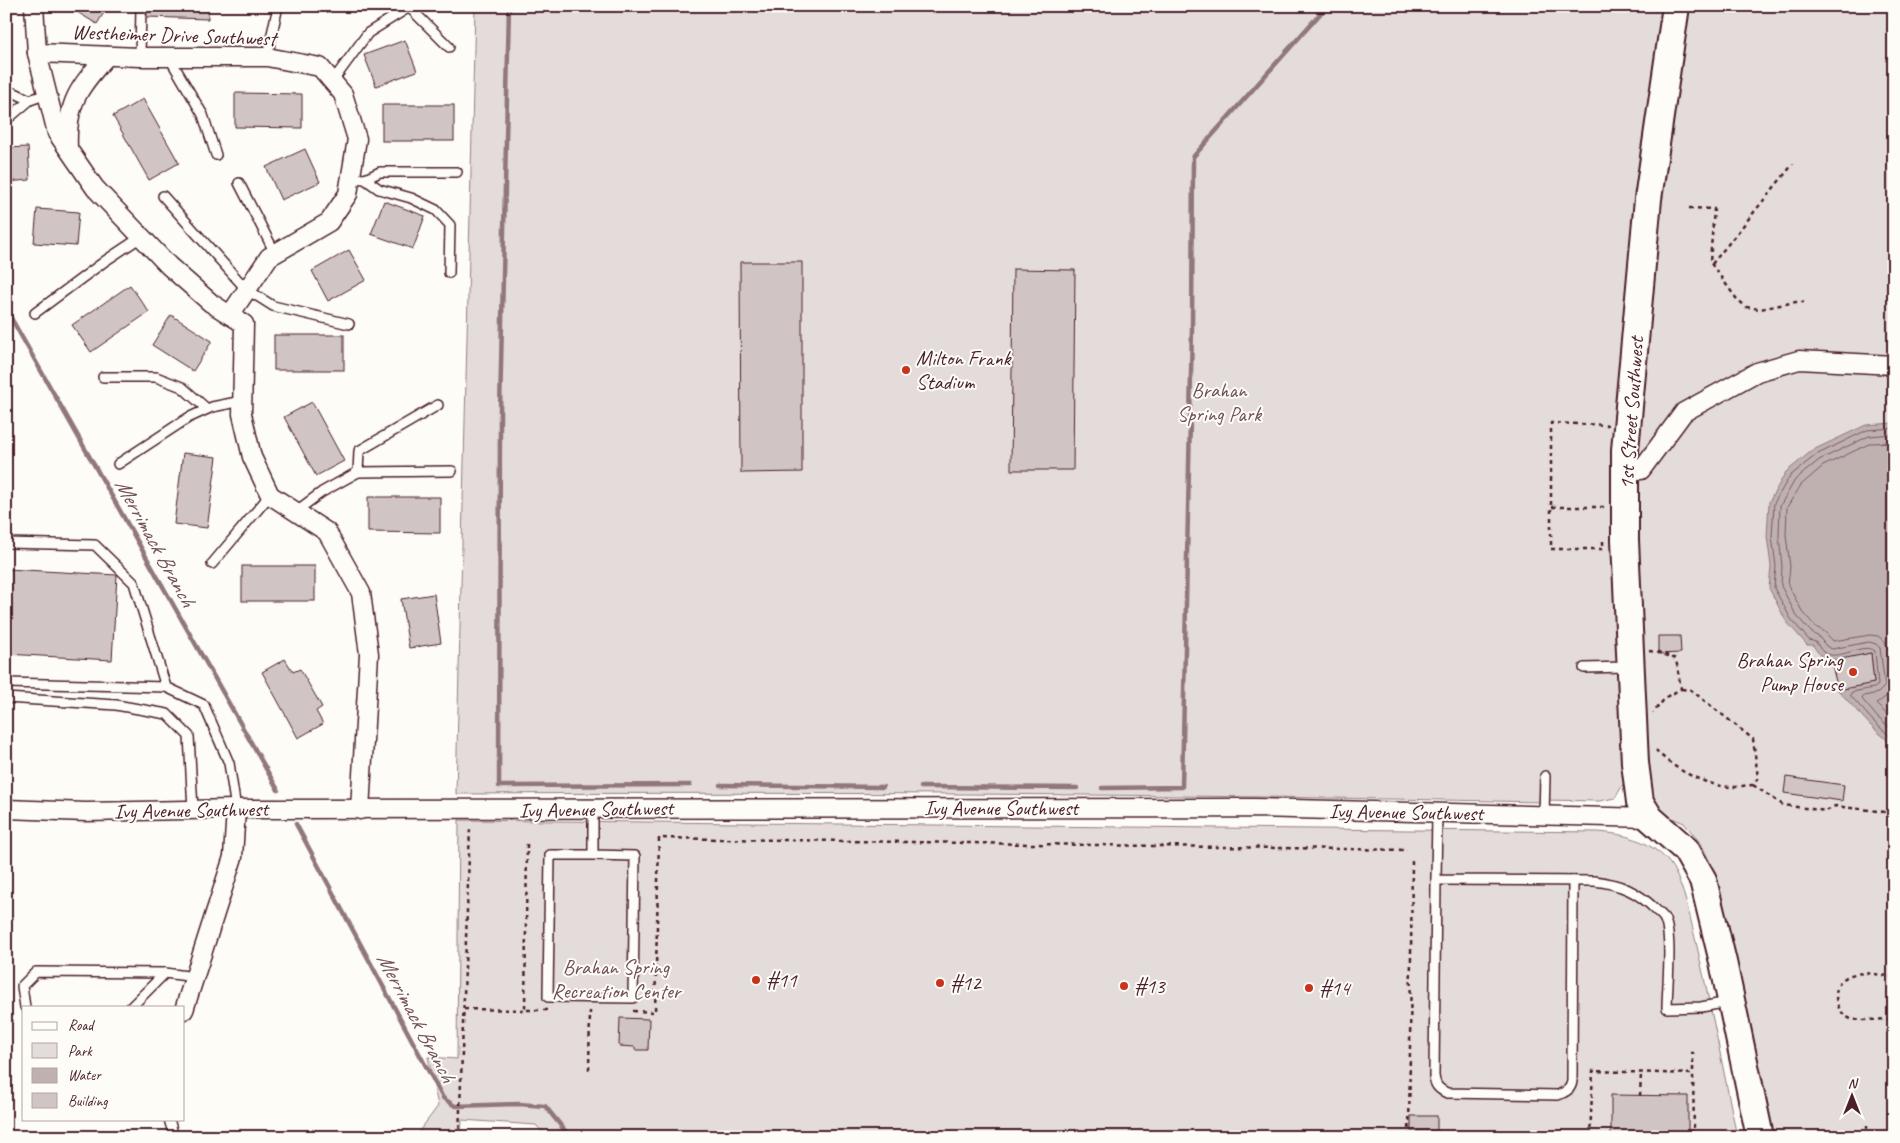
<svg xmlns="http://www.w3.org/2000/svg" width="1900" height="1143" font-family="Caveat,sans-serif">
<style>
.green{fill:#e3dcda;stroke:#967e82}
.water{fill:#c0b1b1;stroke:#91777b}
.lines{fill:none;stroke-linecap:round;stroke-linejoin:round}
.shore{stroke:#795961;stroke-width:1}
.stream{stroke:#91777b;stroke-width:4.5}
.building{fill:#d0c5c4;stroke:#4a1f2b}
.lane-casing{stroke:#4a1f2b;stroke-width:12}
.street-casing{stroke:#4a1f2b;stroke-width:21}
.secondary-casing{stroke:#4a1f2b;stroke-width:30}
.path{stroke:#4a1f2b;stroke-width:2.5;stroke-dasharray:4 4;stroke-linecap:butt}
.lane{stroke:#fdfcf7;stroke-width:9}
.street{stroke:#fdfcf7;stroke-width:18}
.secondary{stroke:#fdfcf7;stroke-width:26}
.poi-dot{fill:#c8321e;stroke:#fdfcf7;stroke-width:2}
.labels{text-anchor:middle;stroke-width:4;stroke-linejoin:round;paint-order:stroke}
.street-label{font-size:21px;fill:#4a1f2b;stroke:#fdfcf7}
.poi-label{font-size:21px;fill:#4a1f2b;stroke:#fdfcf7;text-anchor:start}
.park-label{font-size:21px;fill:#704e57;stroke:#fdfcf7}
.water-label{font-size:22px;font-style:italic;fill:#73525a;stroke:#fdfcf7}
</style>
<rect width="100%" height="100%" fill="#fdfcf7"/>
<filter id="ink" filterUnits="userSpaceOnUse"><feTurbulence type="fractalNoise" baseFrequency=".02" numOctaves="2"/><feDisplacementMap in="SourceGraphic" scale="10" xChannelSelector="R" yChannelSelector="G"/><feConvolveMatrix kernelMatrix="1 2 1 2 8 2 1 2 1" color-interpolation-filters="sRGB"/></filter>
<g filter="url(#ink)">
<!-- green -->
<g class="green">
<path d="M475 6H1667L1635 218 1615 408 1618 653 1624 783 1615 798 1599 801 1543 800V802C1180 794 818 792 456 794Z"/>
<path d="M1685 6H1894V1137H1775L1743 989 1721 897 1711 865 1702 845 1684 823 1662 814 1648 798 1633 573 1634 410Z"/>
<path d="M459 820 1598 832C1625 834 1648 840 1667 860 1683 878 1690 919 1696 942 1711 1007 1724 1072 1737 1137H547L536 1125 462 1120 461 1137H415L438 1106 428 1057 457 1059Z"/>
</g>
<!-- water -->
<path class="water" d="M1894 423V746L1871 726 1838 690 1874 683 1871 653C1848 658 1826 670 1813 645H1807L1786 621 1769 588 1771 566 1767 536 1769 502 1786 472 1813 450 1866 425Z"/>
<g class="lines">
<!-- shore -->
<g class="shore">
<path d="M1894 428 1867 430 1816 455 1790 476 1774 503 1772 536 1776 566 1774 588 1791 619 1809 640 1816 642C1818 645 1820 649 1823 652 1838 663 1863 641 1875 651L1878 685 1874 688 1852 692 1850 695 1874 722 1894 740"/>
<path d="M1894 434 1869 436 1819 460 1795 480 1780 506 1779 535 1782 567 1781 586 1796 615 1812 633 1819 637 1826 646 1832 649 1869 642 1876 644 1880 648 1885 686 1878 693 1864 696 1862 699 1878 718 1894 731"/>
<path d="M1894 442 1871 443 1823 466 1801 485 1787 507 1786 535 1790 567 1788 585 1802 611 1816 627 1825 632 1833 641 1870 635 1878 636 1885 642 1889 651 1893 684 1888 695 1876 704 1894 721"/>
</g>
<!-- stream -->
<g class="stream">
<path d="M509 6 500 411 499 786 690 785"/>
<path d="M6 309 278 790"/>
<path d="M720 785 883 787"/>
<path d="M921 787 1077 788"/>
<path d="M1102 788 1182 787 1192 328 1193 157 1327 6"/>
<path d="M296 824 443 1098 455 1106 519 1104 545 1106 570 1137"/>
</g>
</g>
<!-- building -->
<g class="building">
<path d="M67 6H108L97 24Z"/>
<path d="M147 6H208V19L147 17Z"/>
<path d="M405 40 417 71 376 86 364 55Z"/>
<path d="M235 93 302 94V128L235 127Z"/>
<path d="M143 99 179 163 149 180 113 116Z"/>
<rect x="382" y="105" width="72" height="36"/>
<path d="M28 147 30 180 6 182V148Z"/>
<path d="M305 149 320 182 281 200 266 167Z"/>
<path d="M384 201 425 216 413 249 371 234Z"/>
<path d="M37 209 79 212 76 246 34 243Z"/>
<path d="M349 250 366 280 328 301 312 271Z"/>
<path d="M740 262H802V472L741 473Z"/>
<path d="M1013 269 1075 270 1073 470H1011Z"/>
<path d="M130 285 149 312 91 352 72 325Z"/>
<path d="M171 315 212 341 193 371 152 345Z"/>
<rect x="274" y="335" width="70" height="35"/>
<path d="M312 402 344 461 316 476 284 417Z"/>
<path d="M183 453 217 457 207 528 174 524Z"/>
<path d="M368 497H440V533L368 532Z"/>
<rect x="242" y="566" width="73" height="35"/>
<path d="M6 569 117 575 112 660 6 654Z"/>
<path d="M434 594 441 643 409 648 401 599Z"/>
<path d="M1658 636H1680L1681 653 1658 654Z"/>
<path d="M1871 653 1874 683 1838 690 1831 661Z"/>
<path d="M285 659 293 672 300 669 322 707 316 711 323 724 298 738 262 672Z"/>
<path d="M1786 777 1844 785 1842 801 1784 793Z"/>
<path d="M620 1018 649 1019 648 1050H635V1047L619 1046Z"/>
<path d="M1611 1095 1688 1096V1137H1611Z"/>
<rect x="1411" y="1116" width="26" height="15"/>
</g>
<g class="lines">
<!-- lane casing -->
<g class="lane-casing">
<g id="lane">
<path d="M410 8 449 47"/>
<path d="M140 57 141 6"/>
<path d="M169 57 203 115 216 155"/>
<path d="M267 57 278 6"/>
<path d="M332 82 368 33 411 6"/>
<path d="M6 93H15L30 100"/>
<path d="M6 117H10L30 100 47 94"/>
<path d="M351 178 365 179 379 189 411 198 436 210 450 225 449 273"/>
<path d="M365 179 380 172H457"/>
<path d="M239 183 275 253"/>
<path d="M163 196 246 289 273 306 349 324"/>
<path d="M35 313 105 261 141 237"/>
<path d="M103 377H156L182 387 207 409"/>
<path d="M438 405 359 451 358 472 452 471"/>
<path d="M118 464 188 418 212 407 242 401"/>
<path d="M295 512 322 492 358 472"/>
<path d="M6 543 95 545 134 583 166 687 6 683"/>
<path d="M212 564 270 495"/>
<path d="M1584 668 1628 667"/>
<path d="M166 687 204 705 229 763 236 809"/>
<path d="M6 698 116 705 167 714 189 736 193 810"/>
<path d="M593 809V855H550L548 997 633 998 635 856 593 855"/>
<path d="M1437 813 1436 880 1594 881C1620 884 1637 891 1656 910 1658 912 1662 915 1664 918 1673 934 1667 988 1667 1008L1701 1007 1729 1002"/>
<path d="M1544 816 1545 776"/>
<path d="M1436 880 1434 1076C1435 1085 1438 1089 1447 1093L1558 1095C1565 1092 1571 1090 1572 1081L1573 881"/>
<path d="M25 1007 22 986 36 972 165 973 195 977"/>
<path d="M131 1007 165 973"/>
<path d="M169 1119 174 1137"/>
</g>
</g>
<!-- street casing -->
<g class="street-casing">
<g id="street">
<path d="M34 6 37 53 57 133 95 188 169 266 211 303 244 324 242 414 252 457 270 495 327 532 361 593 369 654 360 810"/>
<path d="M37 53 140 57H267L320 67 343 94 357 139 348 194 329 222 269 257 230 315"/>
<path d="M68 148C66 103 79 87 107 56"/>
<path d="M1625 469 1641 470 1684 412 1757 372 1799 360 1894 365"/>
<path d="M6 809 86 812 236 809 1254 808 1650 818"/>
<path d="M184 1010 233 857 236 809"/>
</g>
</g>
<!-- secondary casing -->
<g class="secondary-casing">
<path id="secondary" d="M1676 6 1648 199 1625 450V540L1635 763 1640 802 1650 818 1686 850 1703 880 1723 962 1760 1137"/>
</g>
<!-- path -->
<g class="path">
<path d="M1689 208 1714 209 1710 262 1736 298 1746 307 1760 309 1796 302H1804"/>
<path d="M1712 264 1793 164"/>
<path d="M1552 507H1606"/>
<path d="M1603 541V549H1551V423L1608 425"/>
<path d="M1649 651 1658 652 1676 659 1681 689 1666 697 1653 713"/>
<path d="M1656 750C1672 769 1708 787 1733 787 1739 787 1746 785 1753 785L1758 778 1753 739 1691 690 1681 689"/>
<path d="M1753 785 1783 805 1826 811 1835 806 1894 813"/>
<path d="M527 844 525 1010H547"/>
<path d="M1894 977C1879 975 1858 969 1845 978 1830 988 1835 1013 1851 1019 1859 1021 1884 1019 1894 1019"/>
<path d="M464 1009 525 1010"/>
<path d="M633 1011 655 1012 659 838 1407 850"/>
<path d="M1691 1053H1693V1074"/>
<path d="M589 1070 590 1011"/>
<path d="M1640 1096 1641 1073"/>
<path d="M459 1137 470 826"/>
<path d="M1409 1137 1412 861"/>
<path d="M1590 1137 1593 1071 1693 1074 1694 1132 1688 1130"/>
<path d="M1867 1137V1122"/>
</g>
<!-- lane -->
<use href="#lane" class="lane"/>
<!-- street -->
<use href="#street" class="street"/>
<!-- secondary -->
<use href="#secondary" class="secondary"/>
</g>
</g>
<!-- markers -->
<g class="poi-dot">
<circle cx="906" cy="370" r="5"/>
<circle cx="1853" cy="672" r="5"/>
<circle cx="756" cy="980" r="5"/>
<circle cx="940" cy="983" r="5"/>
<circle cx="1124" cy="986" r="5"/>
<circle cx="1309" cy="988" r="5"/>
</g>
<g class="labels">
<!-- street labels -->
<g class="street-label">
<text transform="translate(174 35) rotate(2)" y="7">Westheimer Drive Southwest</text>
<text transform="translate(1631 413) rotate(-86)" y="7">1st Street Southwest</text>
<text x="1001" y="815">Ivy Avenue Southwest</text>
<text transform="translate(596 809) rotate(-1)" y="7">Ivy Avenue Southwest</text>
<text transform="translate(191 810) rotate(-1)" y="7">Ivy Avenue Southwest</text>
<text transform="translate(1406 812) rotate(1)" y="7">Ivy Avenue Southwest</text>
</g>
<!-- poi labels -->
<g class="poi-label">
<text x="916" y="365">Milton Frank<tspan x="916" dy="24">Stadium</tspan></text>
<text x="1843" y="667" text-anchor="end">Brahan Spring<tspan x="1843" dy="24">Pump House</tspan></text>
<text x="766" y="987">#11</text>
<text x="950" y="990">#12</text>
<text x="1134" y="993">#13</text>
<text x="1319" y="995">#14</text>
</g>
<!-- park labels -->
<g class="park-label">
<text x="1219" y="397">Brahan<tspan x="1219" dy="24">Spring Park</tspan></text>
<text x="616" y="974">Brahan Spring<tspan x="616" dy="24">Recreation Center</tspan></text>
</g>
<!-- water labels -->
<g class="water-label">
<text transform="translate(156 542) rotate(61)" y="8">Merrimack Branch</text>
<text transform="translate(417 1017) rotate(62)" y="8">Merrimack Branch</text>
</g>
</g>
<!-- margin -->
<rect width="1900" height="1143" fill="none" stroke="#fdfcf7" stroke-width="25"/>
<rect x="12" y="12" width="1875" height="1118" fill="none" stroke="#4a1f2b" stroke-width="2" filter="url(#ink)"/>
<!-- legend -->
<rect x="22" y="1006" width="162" height="115" fill="#fdfcf7" stroke="#b5a4a5"/>
<rect x="32" y="1022" width="25" height="8" fill="#fdfcf7" stroke="#b5a4a5"/>
<text x="68" y="1030" font-size="15" fill="#4a1f2b">Road</text>
<rect x="32" y="1043" width="25" height="15" fill="#e3dcda" stroke="#b5a4a5"/>
<text x="68" y="1056" font-size="15" fill="#4a1f2b">Park</text>
<rect x="32" y="1068" width="25" height="15" fill="#c0b1b1" stroke="#b5a4a5"/>
<text x="68" y="1080" font-size="15" fill="#4a1f2b">Water</text>
<rect x="32" y="1093" width="25" height="15" fill="#d0c5c4" stroke="#b5a4a5"/>
<text x="68" y="1106" font-size="15" fill="#4a1f2b">Building</text>
<!-- north arrow -->
<g transform="translate(1852 1096)" stroke="#fdfcf7" stroke-width="4" paint-order="stroke">
<path d="M0-4L9 19L0 12L-9 19Z" fill="#4a1f2b"/>
<text y="-8" font-size="14" font-weight="bold" text-anchor="middle" fill="#4a1f2b">N</text>
</g>
</svg>
